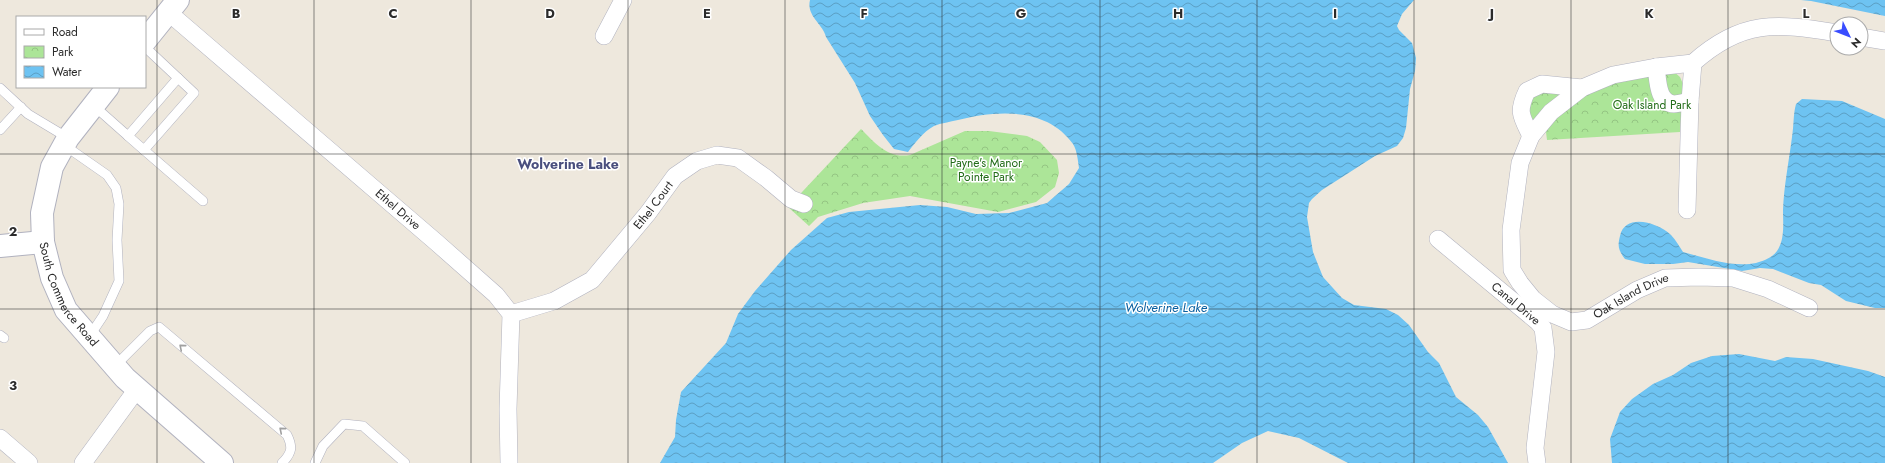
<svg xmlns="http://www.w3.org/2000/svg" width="1885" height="463" font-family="Jost,sans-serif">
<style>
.park{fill:url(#park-crowns)}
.water{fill:url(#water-waves)}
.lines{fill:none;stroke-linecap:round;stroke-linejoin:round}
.lane-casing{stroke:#b1b2bf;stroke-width:10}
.street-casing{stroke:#b1b2bf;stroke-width:18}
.secondary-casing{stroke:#b1b2bf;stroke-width:24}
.lane{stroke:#fff;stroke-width:9}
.street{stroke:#fff;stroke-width:17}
.secondary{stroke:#fff;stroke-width:22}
.oneway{stroke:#a0a0a0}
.grid{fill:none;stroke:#2b2b2b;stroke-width:1;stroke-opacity:0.55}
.labels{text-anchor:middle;stroke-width:3;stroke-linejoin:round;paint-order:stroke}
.park-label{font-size:12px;fill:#226c18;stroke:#fff}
.street-label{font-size:12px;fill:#2b2b2b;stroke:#fff}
.water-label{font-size:13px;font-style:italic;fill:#0a60a1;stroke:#fff}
.quarter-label{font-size:14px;font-weight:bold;fill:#4a4f7e;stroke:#fff}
.grid-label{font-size:13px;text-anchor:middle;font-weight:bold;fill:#2b2b2b;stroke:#fff;stroke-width:3;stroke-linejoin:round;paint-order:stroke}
</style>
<defs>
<pattern id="park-crowns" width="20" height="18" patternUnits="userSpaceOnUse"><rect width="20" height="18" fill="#ace598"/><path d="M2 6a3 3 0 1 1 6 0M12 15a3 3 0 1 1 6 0" fill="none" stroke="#94c583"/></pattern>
<pattern id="water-waves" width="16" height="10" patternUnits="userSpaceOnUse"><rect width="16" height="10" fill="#6ec3f2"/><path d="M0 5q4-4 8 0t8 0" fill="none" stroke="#5b9fc4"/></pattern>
</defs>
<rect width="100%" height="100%" fill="#eee8dd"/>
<!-- park -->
<g class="park">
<path d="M1672 70 1680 77 1683 84 1680 132 1547 140 1546 132 1542 133 1528 120 1530 99 1533 94Z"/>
<path d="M861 129C875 143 888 159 910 155L965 131H989L1027 136 1040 142 1057 160 1059 173 1055 187 1036 202 998 212 910 196 863 203 818 217 809 226 788 207Z"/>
</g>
<!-- water -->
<g class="water">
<path d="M810 0H1414L1402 14 1397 26 1399 30 1412 43 1416 58 1415 71 1410 89 1406 128 1403 138 1397 146 1375 156 1322 190 1312 199 1309 203 1307 217 1313 252 1323 277 1342 298 1354 305 1386 309 1398 315 1409 325 1428 352 1439 363 1456 397 1478 415 1488 427 1508 463H1348L1299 438 1268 431 1242 443 1213 463H660L675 437 676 420 681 392 726 343 738 314 755 291 791 250 827 218 849 212 920 205 947 207 976 214 1009 213 1047 203 1069 184 1079 168C1078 161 1077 150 1073 144 1047 107 997 110 958 120 950 122 941 123 934 126 923 132 915 143 908 152L894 149 883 135 870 116 855 83 826 37C823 24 806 16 810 0Z"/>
<path d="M1801 0H1885V16L1811 1Z"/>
<path d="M1802 99 1842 101 1885 119V308H1875L1846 301 1821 285 1809 283 1773 269 1760 268 1742 271 1688 262 1673 264H1645L1625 259C1619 251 1617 247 1620 236 1625 213 1657 222 1671 235 1676 240 1679 246 1683 252 1706 258 1733 268 1756 263 1763 261 1772 258 1777 251 1785 239 1783 224 1783 210 1784 185 1789 161 1792 137 1794 125 1793 115 1796 104Z"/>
<path d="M1739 354 1775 361 1786 357 1813 359 1868 371 1885 377V463H1612L1610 439 1620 412 1632 399 1653 384 1673 375 1691 363 1712 356Z"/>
</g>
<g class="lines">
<!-- lane casing -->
<g class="lane-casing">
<g id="lane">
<path d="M0 88 28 114 68 138"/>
<path d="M93 105 128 136 178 78 145 47"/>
<path d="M0 130 21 107"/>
<path d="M128 136 144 150 194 93 178 78"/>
<path d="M64 145 107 175 116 188 119 204 117 240 119 281 103 316 89 337"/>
<path d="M144 150 203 201"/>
<path d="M0 335 4 338"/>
<path d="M115 366 150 331 159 327 287 435C293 447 292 453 282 463"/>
<path d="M315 463 323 446 344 424 363 426 405 463"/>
</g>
</g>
<!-- street casing -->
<g class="street-casing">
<g id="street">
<path id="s1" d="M168 12 436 242 496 295 511 314 508 409 509 463"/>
<path d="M604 36 623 0"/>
<path d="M1861 37 1885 41"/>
<path id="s2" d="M1693 63 1656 67 1613 75 1582 88 1551 112 1531 136 1520 163 1511 230 1512 270 1520 283 1533 299 1552 314 1571 322 1587 320 1637 290 1665 278 1699 277 1733 278 1768 289 1809 308"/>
<path d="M1656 67C1658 79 1657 103 1674 104 1679 104 1685 102 1690 101"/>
<path d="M1531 136C1521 116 1517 112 1527 91L1542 84 1582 88"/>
<path d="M1687 210 1690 101 1693 63C1742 19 1776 23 1837 33"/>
<path id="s3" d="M1438 239 1538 322 1543 328 1546 352 1535 448 1537 463"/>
<path id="s4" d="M511 314 554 301 592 280 648 213 675 176 697 161 717 155 738 158 766 178 791 199 804 204"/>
<path d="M0 438 29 463"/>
<path d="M83 463 137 389"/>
</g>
</g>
<!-- secondary casing -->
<g class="secondary-casing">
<g id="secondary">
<path d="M145 41 178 0"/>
<path id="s5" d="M108 87 68 138 52 167 42 213 43 242 52 278 66 310 125 378 222 463"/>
<path d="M0 246 43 242"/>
</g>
</g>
<!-- lane -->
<use href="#lane" class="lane"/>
<!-- street -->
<use href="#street" class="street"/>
<!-- secondary -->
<use href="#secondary" class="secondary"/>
</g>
<!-- one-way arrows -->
<defs><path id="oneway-chevron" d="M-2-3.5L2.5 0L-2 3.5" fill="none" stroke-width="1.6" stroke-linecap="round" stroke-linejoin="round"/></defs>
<g class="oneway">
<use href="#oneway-chevron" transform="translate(182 347) rotate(-140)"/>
<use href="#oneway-chevron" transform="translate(282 430) rotate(-140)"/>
</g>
<!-- grid -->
<path class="grid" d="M157 0V463M314 0V463M471 0V463M628 0V463M785 0V463M942 0V463M1100 0V463M1257 0V463M1414 0V463M1571 0V463M1728 0V463M0 154H1885M0 309H1885"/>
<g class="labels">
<!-- park labels -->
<g class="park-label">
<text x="1652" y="109">Oak Island Park</text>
<text x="986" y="167">Payne's Manor<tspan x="986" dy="14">Pointe Park</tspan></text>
</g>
<!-- street labels -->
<g class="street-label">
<text dy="4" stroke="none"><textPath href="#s4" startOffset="185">Ethel Court</textPath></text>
<text dy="4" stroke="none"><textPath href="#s1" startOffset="303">Ethel Drive</textPath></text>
<text dy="4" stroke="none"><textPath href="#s5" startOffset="233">South Commerce Road</textPath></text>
<text dy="4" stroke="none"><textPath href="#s2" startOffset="469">Oak Island Drive</textPath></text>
<text dy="4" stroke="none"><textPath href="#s3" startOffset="101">Canal Drive</textPath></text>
</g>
<!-- water labels -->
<g class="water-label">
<text x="1166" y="312">Wolverine Lake</text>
</g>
<!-- quarter labels -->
<g class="quarter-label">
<text x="568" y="169">Wolverine Lake</text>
</g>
</g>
<g class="grid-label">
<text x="236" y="18">B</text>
<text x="393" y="18">C</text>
<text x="550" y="18">D</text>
<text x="707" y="18">E</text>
<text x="864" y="18">F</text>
<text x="1021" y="18">G</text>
<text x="1178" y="18">H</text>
<text x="1335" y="18">I</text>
<text x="1492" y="18">J</text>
<text x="1649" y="18">K</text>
<text x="1806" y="18">L</text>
<text x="13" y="236">2</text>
<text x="13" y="390">3</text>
</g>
<!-- legend -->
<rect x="16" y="16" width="130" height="72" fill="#ffffff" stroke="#aaaaaa"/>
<rect x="24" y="29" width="20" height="6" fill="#ffffff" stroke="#aaaaaa"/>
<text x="52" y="36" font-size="12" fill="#2b2b2b">Road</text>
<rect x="24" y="46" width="20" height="12" fill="url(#park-crowns)" stroke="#aaaaaa"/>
<text x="52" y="56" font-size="12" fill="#2b2b2b">Park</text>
<rect x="24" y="66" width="20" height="12" fill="url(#water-waves)" stroke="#aaaaaa"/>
<text x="52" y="76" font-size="12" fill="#2b2b2b">Water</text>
<!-- north arrow -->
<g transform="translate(1849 36) rotate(133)"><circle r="19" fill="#ffffff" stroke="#aaaaaa"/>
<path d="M0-3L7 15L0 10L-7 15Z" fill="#394dff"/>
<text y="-6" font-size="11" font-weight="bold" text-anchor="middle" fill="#2b2b2b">N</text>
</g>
</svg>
